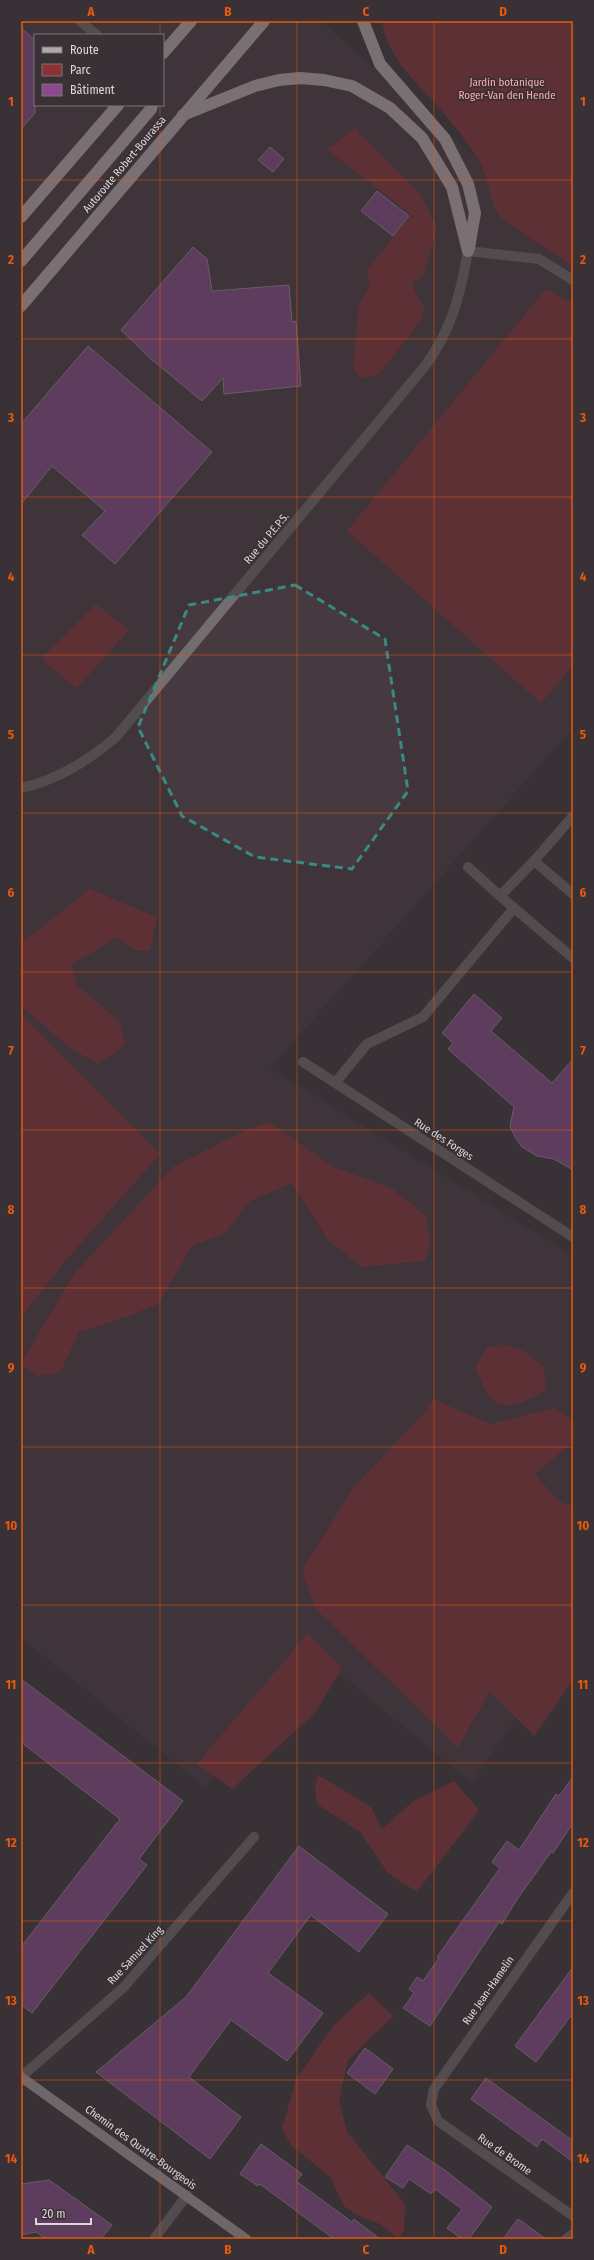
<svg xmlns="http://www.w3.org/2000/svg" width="594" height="2260" font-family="'Fira Sans Condensed',sans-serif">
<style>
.built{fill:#473940;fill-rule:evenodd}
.green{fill:#8b3035}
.building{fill:#8c498e;stroke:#9c959c}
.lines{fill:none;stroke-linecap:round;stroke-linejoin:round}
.minor{stroke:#726e6f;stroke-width:10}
.major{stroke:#b0a7a9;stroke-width:10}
.highway{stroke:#c9bdc0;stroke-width:12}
.marked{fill:none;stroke:#388a84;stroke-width:3;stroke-dasharray:8 5;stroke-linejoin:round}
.grid{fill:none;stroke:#e8590c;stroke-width:1;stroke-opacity:0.55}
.labels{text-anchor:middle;stroke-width:3.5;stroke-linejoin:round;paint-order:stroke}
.park-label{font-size:11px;fill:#feadab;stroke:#393135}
.street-label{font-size:11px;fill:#ddd8da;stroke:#393135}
.neatline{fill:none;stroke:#e8590c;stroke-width:1.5}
.grid-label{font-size:13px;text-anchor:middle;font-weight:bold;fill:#e8590c}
</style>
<rect width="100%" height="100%" fill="#393135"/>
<!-- built -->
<path class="built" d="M21 21H321L478 160 500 216 561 257 573 268V728L270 1068 573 1256V1633L472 1783 302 1642 206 1788 21 1637ZM35 35H163V105H35Z"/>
<!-- green -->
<g class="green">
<path d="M382 21H573V268C551 248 523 236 501 217 492 210 486 171 478 159 465 139 449 118 433 101 412 79 386 54 382 21Z"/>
<path d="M355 128 420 194 437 227 424 274 412 284 416 295 424 306 422 319 379 374 360 379 353 368 359 305 370 284 367 269 412 215 327 149Z"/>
<path d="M546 289 573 304V665L541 703 347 531Z"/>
<path d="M96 604 129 630 77 688 41 659Z"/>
<path d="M89 889 157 917 150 950 136 951 117 937 71 965 77 985 118 1020 126 1044 98 1064 69 1047 21 1006V942L34 934Z"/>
<path d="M21 1014 160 1154 66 1260 21 1317Z"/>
<path d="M268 1122 334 1167 391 1188 426 1216 430 1243 425 1261 362 1267 328 1240 292 1183 250 1201 225 1233 192 1246 158 1304 131 1315 79 1332 60 1373 36 1376 21 1363 75 1273 173 1167 238 1134Z"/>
<path d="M503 1344 524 1351 543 1366 547 1389C534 1397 506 1415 491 1398 484 1390 480 1377 475 1368L487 1348Z"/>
<path d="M433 1399 490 1424 555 1408 573 1420V1442L535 1474 558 1501 573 1506V1680L534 1736 490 1691 458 1747 315 1608 302 1570 354 1487 423 1414Z"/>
<path d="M308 1633 342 1668 315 1713 232 1789 197 1764Z"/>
<path d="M318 1775 371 1807 382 1829 412 1802 454 1781 479 1810 417 1892 388 1873 360 1832 317 1804 315 1787Z"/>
<path d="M369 1993 393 2016 348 2060 339 2100 347 2132 405 2204 404 2231 398 2239 380 2224 357 2215 344 2206 330 2177 291 2145 282 2129 296 2079 334 2025Z"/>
</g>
<!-- building -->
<g class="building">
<path d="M21 28 35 40V113L21 129Z"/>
<path d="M270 147 284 159 273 172 258 160Z"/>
<path d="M377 191 409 216 393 236 361 211Z"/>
<path d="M193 247 207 259 212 291 289 285 292 322 296 321 301 386 224 394 223 378 202 401 151 359 121 330Z"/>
<path d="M88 346 212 452 115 564 82 535 105 511 52 466 21 504V424Z"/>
<path d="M474 994 502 1018 491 1031 552 1083 573 1059V1170L554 1159 537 1156 522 1147 515 1137 510 1126 514 1107 448 1049 453 1043 442 1033Z"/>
<path d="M21 1679 183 1801 139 1859 147 1865 32 2013 21 2005V1947L120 1819 21 1742Z"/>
<path d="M573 1777V1823L553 1853 551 1852 518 1898 502 1924 499 1922 430 2026 403 2008 414 1993 409 1989 417 1977 423 1981 439 1958 437 1957 500 1868 492 1862 507 1841 519 1850 556 1794 559 1796Z"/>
<path d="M299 1846 388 1914 359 1952 311 1915 268 1973 323 2013 287 2061 231 2020 189 2077 241 2117 210 2159 96 2072 186 1997Z"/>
<path d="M573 1967V2013L536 2062 515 2046Z"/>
<path d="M365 2048 393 2069 375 2094 347 2073Z"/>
<path d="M486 2078 573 2141V2162L542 2139 537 2147 471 2099Z"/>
<path d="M261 2144 302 2174 296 2181 352 2222 354 2219 380 2239H334L260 2184 258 2186 240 2174Z"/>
<path d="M407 2145 446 2171 492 2207 469 2239H462L447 2228 462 2209 435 2189 431 2194 409 2179 403 2188 385 2177Z"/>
<path d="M49 2180 112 2225 101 2239H46L36 2232 21 2235V2184Z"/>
<path d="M518 2219 546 2239H503Z"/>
</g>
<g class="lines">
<!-- minor -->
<g class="minor">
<path d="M80 21 97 35"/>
<path d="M21 788C58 780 88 761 116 737L425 366C452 329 460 296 468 251L539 259 573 280"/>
<path d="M534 861 573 816"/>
<path d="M468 867 500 896"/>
<path d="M514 908 573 958"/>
<path d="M303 1062 573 1237"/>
<path d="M335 1083 367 1044 423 1017 514 908 500 896 534 861 573 894"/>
<path d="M573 1893 434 2089 431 2105 438 2121 573 2216"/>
<path d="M21 2077 123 1988 254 1837"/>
<path d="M154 2239 187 2195"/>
<path d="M566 2239 573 2234"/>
</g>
<!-- major -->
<path class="major" d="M21 2077 246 2239"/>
<!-- highway -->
<g class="highway">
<path d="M363 21 380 64 445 139 468 184 475 213 469 248"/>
<path d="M163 53 191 21"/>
<path d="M183 115 255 86 279 80 300 78 324 80 352 86 390 108 422 138 452 187 468 251"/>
<path d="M21 217 118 105"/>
<path d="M21 261 151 109 152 105"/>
<path d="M21 306 264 21"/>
</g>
</g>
<!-- marked area -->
<path d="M0 0H594V2260H0ZM295 585 385 639 408 791 352 869 255 857 182 816 138 727 189 605Z" fill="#393135" fill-opacity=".55" fill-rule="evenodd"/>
<path class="marked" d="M295 585 385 639 408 791 352 869 255 857 182 816 138 727 189 605Z"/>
<!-- grid -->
<path class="grid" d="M160 21V35M297 21V2239M434 21V2239M160 105V2239M21 180H573M21 339H573M21 497H573M21 655H573M21 813H573M21 972H573M21 1130H573M21 1288H573M21 1447H573M21 1605H573M21 1763H573M21 1921H573M21 2080H573"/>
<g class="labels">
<!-- park labels -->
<g class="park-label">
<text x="507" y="86">Jardin botanique<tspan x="507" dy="13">Roger-Van den Hende</tspan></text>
</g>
<!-- street labels -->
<g class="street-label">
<text transform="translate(124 164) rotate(-50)" y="4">Autoroute Robert-Bourassa</text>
<text transform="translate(266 538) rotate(-50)" y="4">Rue du P.E.P.S.</text>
<text transform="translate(444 1139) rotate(33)" y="4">Rue des Forges</text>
<text transform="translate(135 1955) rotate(-47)" y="4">Rue Samuel King</text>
<text transform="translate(488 1990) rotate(-55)" y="4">Rue Jean-Hamelin</text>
<text transform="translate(141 2147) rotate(36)" y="4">Chemin des Quatre-Bourgeois</text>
<text transform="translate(505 2154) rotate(35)" y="4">Rue de Brome</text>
</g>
</g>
<!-- border -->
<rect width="594" height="2260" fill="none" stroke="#393135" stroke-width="44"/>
<!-- legend -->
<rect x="34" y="34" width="130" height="72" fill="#393135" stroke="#7b7477"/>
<rect x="42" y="47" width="20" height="6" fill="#b0a7a9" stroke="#7b7477"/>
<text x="70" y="54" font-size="12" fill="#ddd8da">Route</text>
<rect x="42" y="64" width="20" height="12" fill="#8b3035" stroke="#7b7477"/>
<text x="70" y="74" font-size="12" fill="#ddd8da">Parc</text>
<rect x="42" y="84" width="20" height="12" fill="#8c498e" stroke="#7b7477"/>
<text x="70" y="94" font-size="12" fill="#ddd8da">Bâtiment</text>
<!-- scale -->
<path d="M36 2218v6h55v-6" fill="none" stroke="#ddd8da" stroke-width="2"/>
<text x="42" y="2218" font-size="12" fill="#ddd8da" stroke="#393135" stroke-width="3" paint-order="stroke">20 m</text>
<rect x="22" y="22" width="550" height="2216" class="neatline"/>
<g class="grid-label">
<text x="91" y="16">A</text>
<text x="228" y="16">B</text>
<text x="366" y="16">C</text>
<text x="503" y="16">D</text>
<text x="11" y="106">1</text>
<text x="583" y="106">1</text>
<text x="11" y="264">2</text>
<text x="583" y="264">2</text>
<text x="11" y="422">3</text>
<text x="583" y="422">3</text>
<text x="11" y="581">4</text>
<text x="583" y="581">4</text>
<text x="11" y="739">5</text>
<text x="583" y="739">5</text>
<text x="11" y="897">6</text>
<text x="583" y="897">6</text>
<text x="11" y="1055">7</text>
<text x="583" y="1055">7</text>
<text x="11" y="1214">8</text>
<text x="583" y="1214">8</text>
<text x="11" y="1372">9</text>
<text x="583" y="1372">9</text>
<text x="11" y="1530">10</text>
<text x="583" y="1530">10</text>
<text x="11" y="1689">11</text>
<text x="583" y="1689">11</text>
<text x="11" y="1847">12</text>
<text x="583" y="1847">12</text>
<text x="11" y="2005">13</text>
<text x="583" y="2005">13</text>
<text x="11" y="2163">14</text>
<text x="583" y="2163">14</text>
<text x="91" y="2254">A</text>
<text x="228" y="2254">B</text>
<text x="366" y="2254">C</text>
<text x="503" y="2254">D</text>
</g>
</svg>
